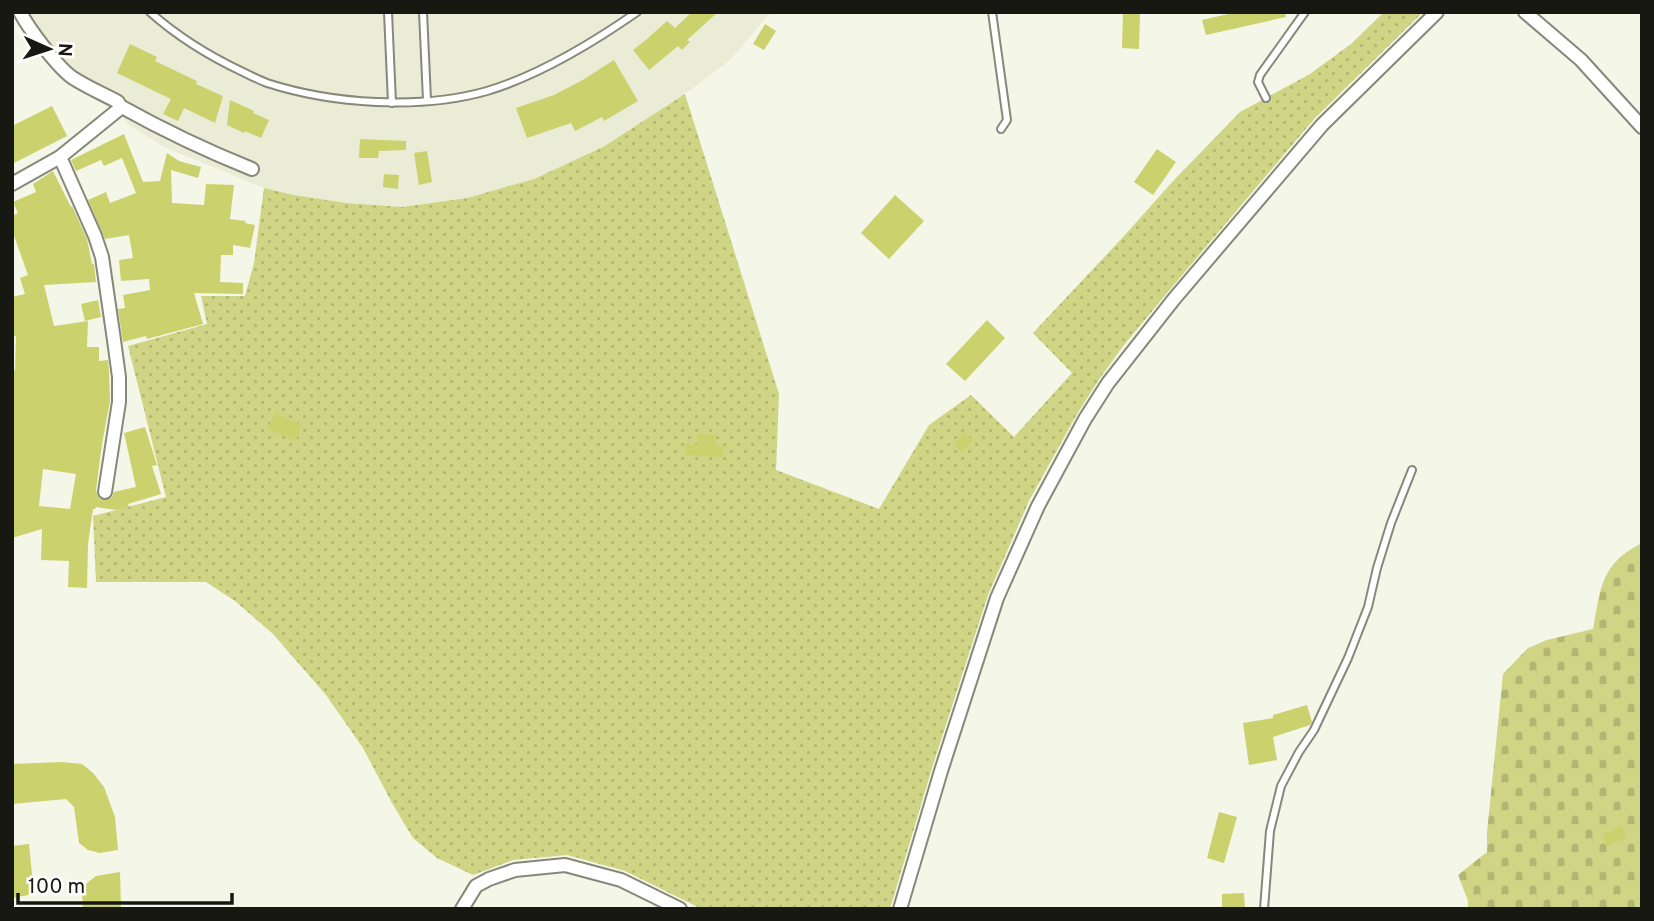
<svg xmlns="http://www.w3.org/2000/svg" width="1654" height="921" font-family="Overpass,sans-serif">
<style>
.built{fill:#eaecd5}
.grass{fill:url(#grass-dots)}
.cemetery{fill:url(#cemetery-stones)}
.building{fill:#cbd16c;fill-rule:evenodd}
.lines{fill:none;stroke-linecap:round;stroke-linejoin:round}
.service-casing{stroke:#86887a;stroke-width:10}
.minor-casing{stroke:#86887a;stroke-width:16}
.service{stroke:#fff;stroke-width:6}
.minor{stroke:#fff;stroke-width:12}
</style>
<defs>
<pattern id="grass-dots" width="8" height="8" patternUnits="userSpaceOnUse" patternTransform="scale(1.75)"><rect width="8" height="8" fill="#d0d585"/><path d="M2 2h.1M6 6h.1" fill="none" stroke="#b2b672" stroke-width="1.8" stroke-linecap="round"/></pattern>
<pattern id="cemetery-stones" width="16" height="16" patternUnits="userSpaceOnUse" patternTransform="scale(1.75)"><rect width="16" height="16" fill="#d0d585"/><path d="M2 7V4a2 2 0 0 1 4 0v3zM10 15v-3a2 2 0 0 1 4 0v3z" fill="#b2b672"/></pattern>
</defs>
<rect width="100%" height="100%" fill="#f4f6e7"/>
<!-- built -->
<path class="built" d="M20 12H771L730 60 685 94 603 147 534 179 467 198 402 207 346 203 294 195 264 188 164 147 128 124 118 110 120 106 71 77Z"/>
<!-- grass -->
<path class="grass" d="M1384 12H1423L1315 118 1167 293 1124 345 1100 378 1077 414 1029 501 988 595 932 768 890 909H702L625 871 567 855 513 860 473 875 437 858 413 838 392 803 363 748 326 695 273 634 235 601 206 582H96L93 516 166 497 128 346 207 324 201 296H245L254 263 264 188 294 195 346 203 402 207 467 198 534 179 603 147 685 94 779 394 776 470 879 509 929 425 971 395 1014 437 1072 373 1033 333 1124 236 1174 180 1240 112 1310 74 1351 44Z"/>
<!-- cemetery -->
<path class="cemetery" d="M1642 543V909H1468V901L1458 875 1487 852V832L1503 674 1528 648 1547 640 1593 629C1601 588 1600 564 1642 543Z"/>
<!-- building -->
<g class="building">
<path d="M692 12H718L687 40 690 42 682 50 678 46 649 70 633 50 647 39 667 21 675 28Z"/>
<path d="M1123 12H1140L1139 49 1122 48Z"/>
<path d="M1237 12H1285L1286 17 1206 35 1202 20Z"/>
<path d="M765 24 776 31 764 50 753 44Z"/>
<path d="M130 44 157 57 155 61 197 81 196 84 223 96 215 123 184 108 178 121 163 114 171 99 117 73Z"/>
<path d="M614 60 638 101 604 121 602 117 575 131 571 123 527 138 516 108 554 95 581 81Z"/>
<path d="M230 100 254 111 253 113 269 120 261 138 245 131 244 133 227 125Z"/>
<path d="M52 106 67 136 12 164V126Z"/>
<path d="M124 134 143 182 160 181 167 153 179 161 201 167 198 178 171 170 172 203 204 205 206 184 234 185 230 219 246 221 245 223 255 225 250 248 233 245V255H221L220 282 243 283V294L194 293 203 324 147 339 146 336 123 342 118 309 125 308 123 295 150 290 149 279 121 281 119 260 133 258 129 235 105 239 88 200 106 192 110 203 136 193 122 158 104 166 101 160 76 171 71 160Z"/>
<path d="M360 139 406 141V150L379 151 378 158H359Z"/>
<path d="M1157 149 1176 162 1153 195 1134 182Z"/>
<path d="M427 151 432 182 419 185 414 153Z"/>
<path d="M53 171 71 207 72 206 87 239 92 264H94L96 282 44 285 54 326 88 321 87 347H99V361L108 360 109 371 110 401 102 444 96 490 97 494 100 499 107 500 112 497 114 492 136 487 124 433 145 427 157 465 152 466 161 494 128 504 129 507 116 510 96 507 95 509H93L88 544 87 588 68 587 69 561 41 560 42 529 12 538V383H14V370H15L16 336 12 337V297L25 294 20 278 28 275 12 230V216L18 213 13 202 36 192 33 184ZM43 469 76 474 70 509 39 506Z"/>
<path d="M384 174 399 175 398 189 383 187Z"/>
<path d="M895 195 924 221 889 259 861 233Z"/>
<path d="M98 300 101 317 85 321 81 304Z"/>
<path d="M987 320 1005 338 965 381 946 364Z"/>
<path d="M275 413 302 425 296 441 267 429Z"/>
<path d="M964 432 973 440 963 452 953 445Z"/>
<path d="M698 434 716 435 715 446H724L723 457 685 455 686 444 697 445Z"/>
<path d="M1307 705 1312 722 1310 725 1273 737 1277 760 1249 765 1243 723 1273 718V715Z"/>
<path d="M62 762 82 764 93 773 104 787 115 817 118 850 100 853 88 850 79 843 74 807 66 799 12 804V764Z"/>
<path d="M1219 812 1237 817 1224 863 1207 858Z"/>
<path d="M1621 826 1627 838 1607 846 1602 835Z"/>
<path d="M29 844 34 894 12 898V846Z"/>
<path d="M120 872 121 909H83L82 891 87 883 96 876Z"/>
<path d="M1244 893 1245 909H1222V894Z"/>
</g>
<g class="lines">
<!-- service casing -->
<g class="service-casing">
<g id="service">
<path d="M150 12C178 37 209 56 243 72 251 76 259 80 267 83 332 104 420 110 487 91 540 75 591 44 637 12"/>
<path d="M388 12 392 103"/>
<path d="M423 12 427 100"/>
<path d="M992 12 1007 120 1001 129"/>
<path d="M1266 98 1258 82 1260 75 1305 12"/>
<path d="M1264 909 1270 831 1281 786 1299 752 1314 730 1348 658 1368 607 1377 568 1391 523 1412 470"/>
</g>
</g>
<!-- minor casing -->
<g class="minor-casing">
<g id="minor">
<path d="M1525 12 1581 60 1642 127"/>
<path d="M120 106C163 130 207 151 252 169"/>
<path d="M60 157 95 236 102 257 114 340 119 377V402L105 492"/>
<path d="M12 184 60 157 118 110 120 106 118 102C103 94 87 87 73 78 58 68 29 29 20 12"/>
<path d="M462 909 476 886 489 879 515 870 565 865 621 880 680 909"/>
<path d="M900 909 941 771 997 598 1038 506 1085 419 1108 383 1174 299 1322 125 1437 12"/>
</g>
</g>
<!-- service -->
<use href="#service" class="service"/>
<!-- minor -->
<use href="#minor" class="minor"/>
</g>
<!-- border -->
<rect width="1654" height="921" fill="none" stroke="#171812" stroke-width="28"/>
<!-- north arrow -->
<g transform="translate(49 49) rotate(93)" stroke="#ffffff" stroke-width="5" paint-order="stroke">
<path d="M0-5L12 26L0 18L-12 26Z" fill="#171812"/>
<text y="-10" font-size="19" font-weight="bold" text-anchor="middle" fill="#171812">N</text>
</g>
<!-- scale -->
<path d="M18 893v10h214v-10" fill="none" stroke="#171812" stroke-width="3.5"/>
<text x="28" y="893" font-size="21" fill="#171812" stroke="#ffffff" stroke-width="5" paint-order="stroke">100 m</text>
</svg>
